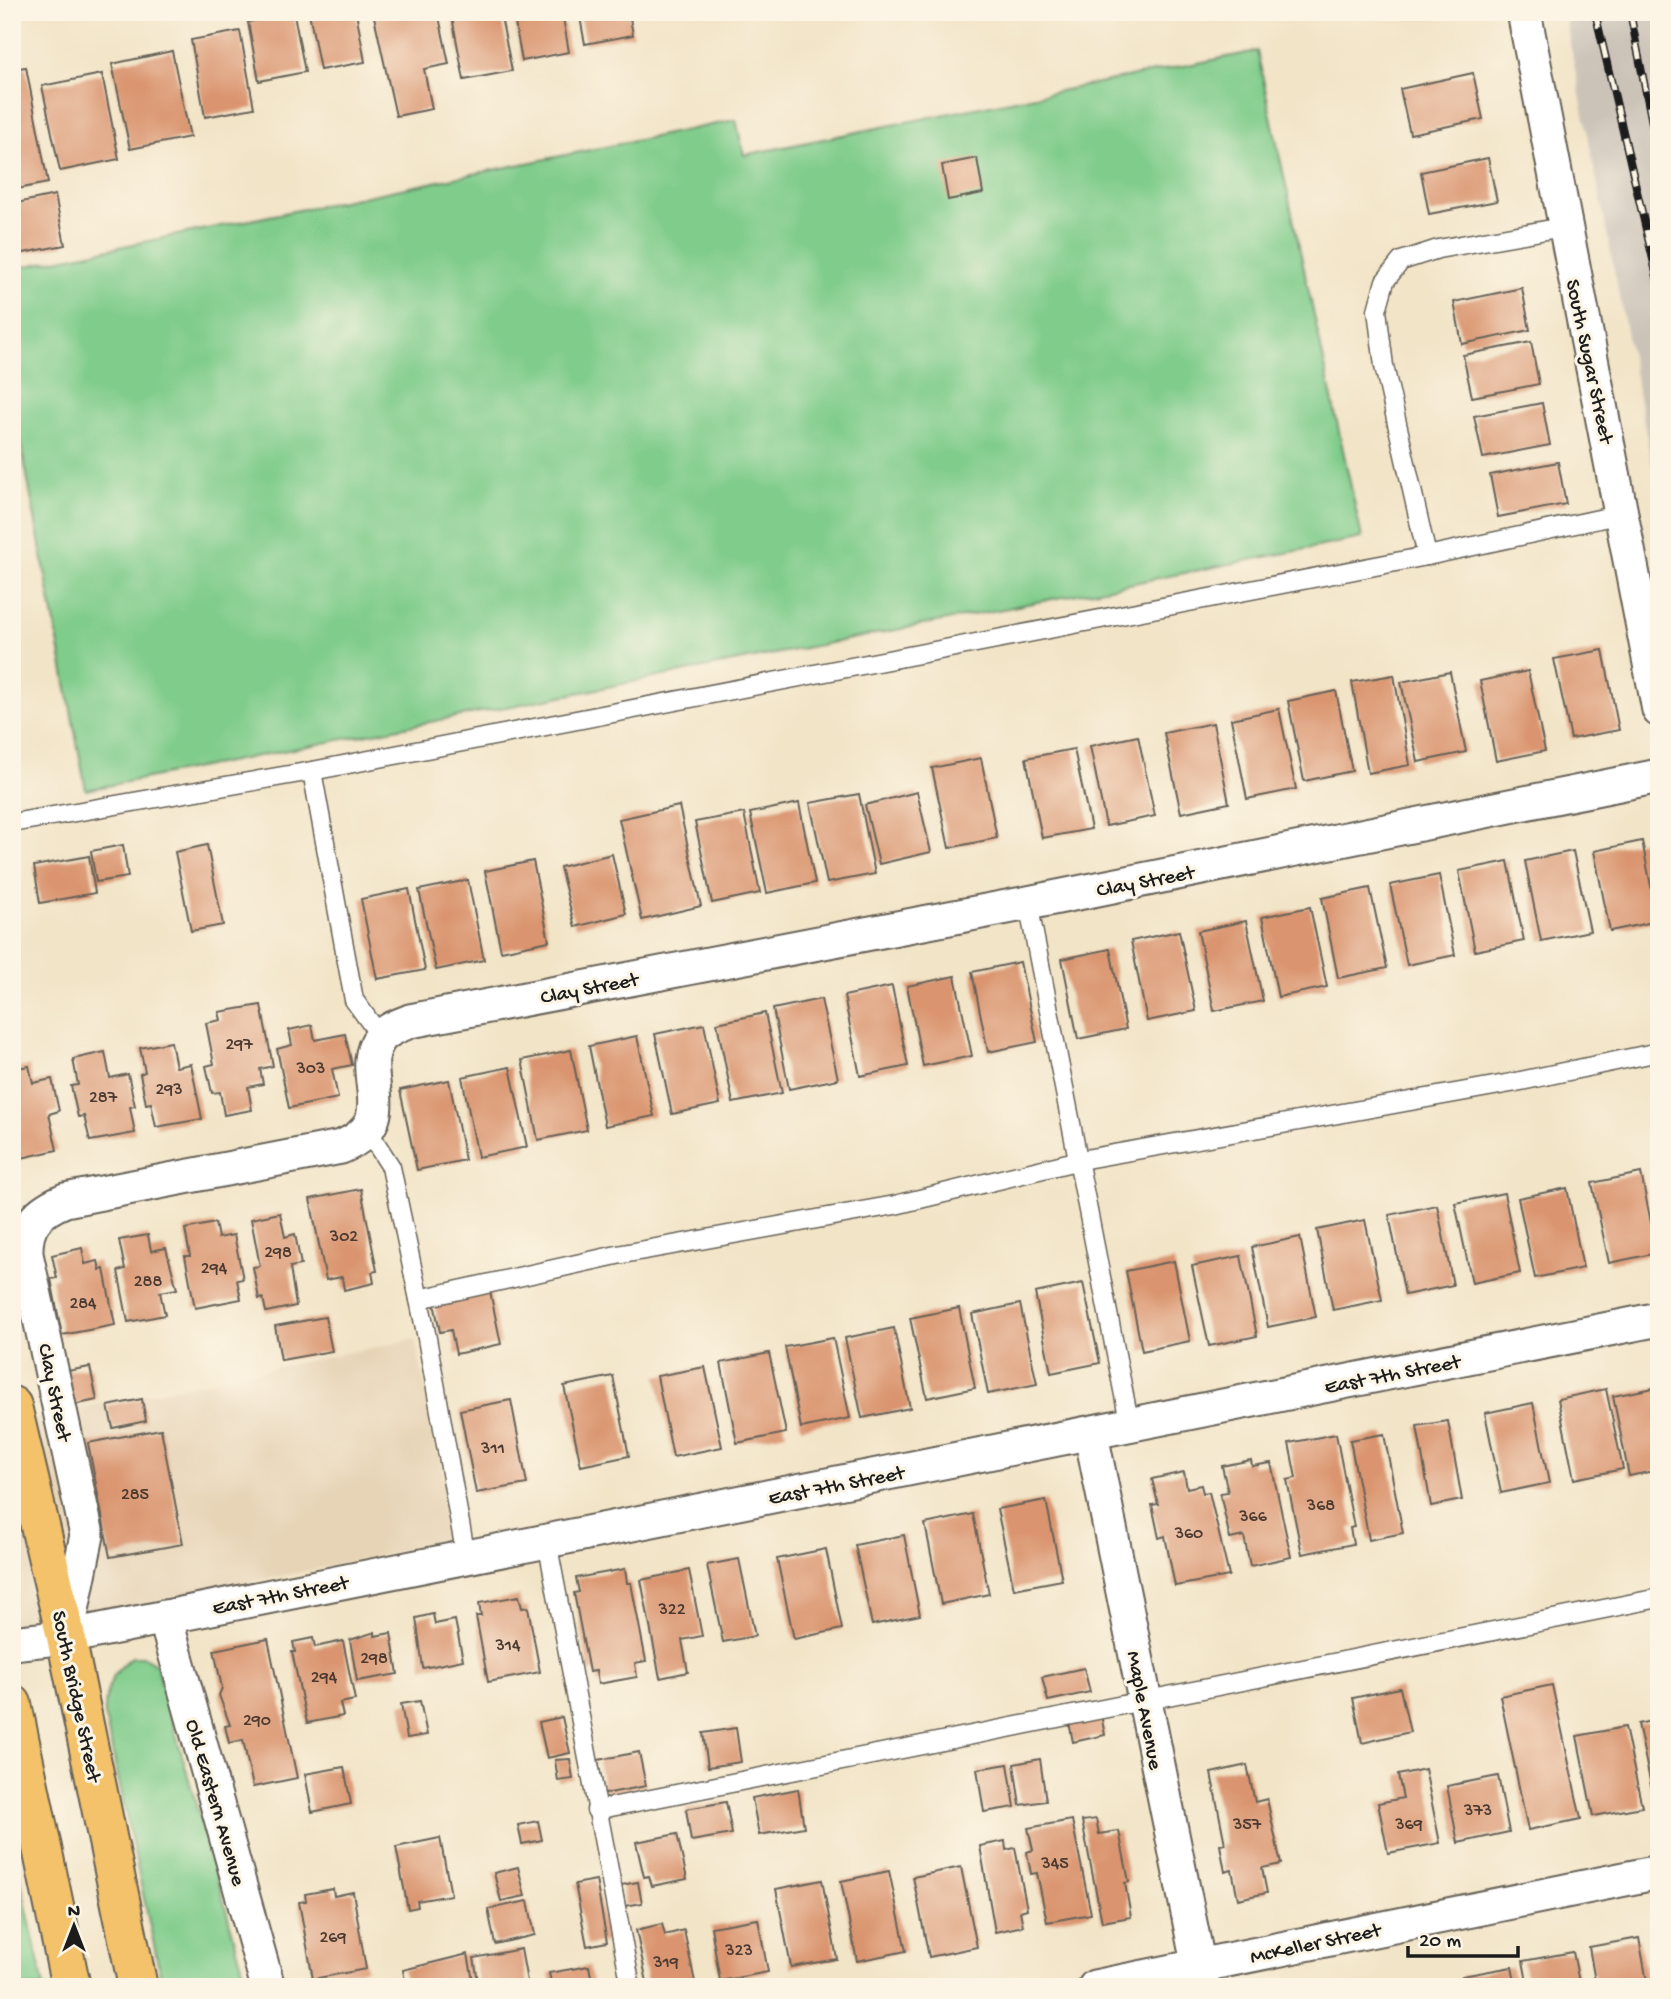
<svg xmlns="http://www.w3.org/2000/svg" width="1671" height="1999" font-family="'Gochi Hand',sans-serif">
<style>
.built{fill:#e7d4b7}
.industrial{fill:#cbc3b8}
.green{fill:#7fcc8b;stroke:#4e7454;stroke-width:2}
.building{fill:#da9570}
.lines{fill:none;stroke-linecap:round;stroke-linejoin:round}
.service-casing{stroke:#676258;stroke-width:21}
.minor-casing{stroke:#676258;stroke-width:37}
.primary-casing{stroke:#676258;stroke-width:42}
.service{stroke:#fff;stroke-width:18}
.minor{stroke:#fff;stroke-width:33}
.primary{stroke:#f3c26a;stroke-width:38}
.rail-casing{stroke:#1c1c1c;stroke-width:8}
.rail{stroke:#fcf5e5;stroke-width:5;stroke-dasharray:16;stroke-linecap:butt}
.labels{text-anchor:middle;stroke-width:6;stroke-linejoin:round;paint-order:stroke}
.number-label{font-size:18px;fill:#4c3a31}
.street-label{font-size:21px;fill:#1c1c1c;stroke:#fcf5e5}
</style>
<rect width="100%" height="100%" fill="#fcf5e5"/>
<filter id="ink" filterUnits="userSpaceOnUse"><feTurbulence type="fractalNoise" baseFrequency=".0143" numOctaves="2"/><feDisplacementMap in="SourceGraphic" scale="14" xChannelSelector="R" yChannelSelector="G"/><feConvolveMatrix kernelMatrix="1 2 1 2 8 2 1 2 1" color-interpolation-filters="sRGB"/></filter>
<filter id="wash" filterUnits="userSpaceOnUse"><feTurbulence type="fractalNoise" baseFrequency=".00686" numOctaves="4" result="noise"/><feDisplacementMap in="SourceGraphic" scale="28" xChannelSelector="R" yChannelSelector="G"/><feGaussianBlur stdDeviation="1.57" result="paint"/><feColorMatrix in="noise" values="0 0 0 0 0 0 0 0 0 0 0 0 0 0 0 0 0 1.4 0 .05"/><feComposite in="paint" operator="in"/></filter>
<g filter="url(#wash)">
<rect width="100%" height="100%" fill="#f2e4c7"/>
<!-- built -->
<path class="built" d="M415 1339 457 1540 12 1631V1422Z"/>
<!-- industrial -->
<path class="industrial" d="M1564 12H1659V500Z"/>
<!-- green -->
<g class="green">
<path d="M1257 51 1362 538 86 790 12 396V269L736 120 744 155Z"/>
<path d="M132 1657H144L156 1664 248 1987H163L105 1717C104 1690 111 1673 132 1657Z"/>
<path d="M12 1841 44 1987H12Z"/>
</g>
<g id="blocks">
<!-- building -->
<g class="building">
<path d="M309 12H356L365 62 320 70Z"/>
<path d="M373 12H438L449 64 424 69 432 109 396 116Z"/>
<path d="M451 12H500L512 71 464 80Z"/>
<path d="M513 12H562L569 52 522 61Z"/>
<path d="M579 12H629L633 35 585 44Z"/>
<path d="M294 14 305 72 259 81 248 22Z"/>
<path d="M240 31 254 108 205 117 191 40Z"/>
<path d="M172 51 190 137 130 149 112 64Z"/>
<path d="M26 67 48 183 12 190V69Z"/>
<path d="M1473 73 1483 119 1410 134 1400 89Z"/>
<path d="M102 74 119 159 60 171 42 86Z"/>
<path d="M977 158 983 193 948 200 942 165Z"/>
<path d="M1488 158 1497 201 1429 214 1421 172Z"/>
<path d="M55 195 65 245 18 254 12 204Z"/>
<path d="M1522 288 1530 330 1462 344 1454 302Z"/>
<path d="M1531 342 1539 384 1472 397 1463 355Z"/>
<path d="M1542 403 1550 445 1483 458 1474 416Z"/>
<path d="M1558 462 1566 504 1498 517 1490 475Z"/>
<path d="M1603 650 1619 730 1571 739 1554 659Z"/>
<path d="M1528 671 1545 751 1496 761 1480 681Z"/>
<path d="M1450 672 1466 752 1418 762 1401 682Z"/>
<path d="M1394 675 1410 765 1368 773 1352 682Z"/>
<path d="M1336 691 1352 771 1304 781 1288 701Z"/>
<path d="M1279 709 1296 789 1247 799 1231 719Z"/>
<path d="M1213 723 1229 803 1181 813 1164 733Z"/>
<path d="M1138 736 1155 816 1106 826 1090 746Z"/>
<path d="M1074 749 1091 829 1042 838 1026 758Z"/>
<path d="M981 758 997 838 949 848 932 768Z"/>
<path d="M917 792 931 852 879 864 865 805Z"/>
<path d="M859 794 875 874 827 883 810 803Z"/>
<path d="M799 803 815 883 767 893 750 813Z"/>
<path d="M679 806 701 906 642 920 619 819Z"/>
<path d="M744 813 760 893 712 903 695 822Z"/>
<path d="M1642 841 1658 921 1610 931 1594 851Z"/>
<path d="M123 845 128 877 96 882 91 851Z"/>
<path d="M207 845 223 925 191 931 175 852Z"/>
<path d="M1573 851 1590 931 1541 941 1525 861Z"/>
<path d="M612 854 626 914 575 927 560 867Z"/>
<path d="M89 856 95 893 40 903 34 866Z"/>
<path d="M533 861 549 941 501 951 485 871Z"/>
<path d="M1508 861 1524 941 1475 951 1459 871Z"/>
<path d="M1439 875 1455 955 1407 965 1390 885Z"/>
<path d="M468 880 484 960 436 970 419 890Z"/>
<path d="M1370 888 1387 968 1338 978 1322 898Z"/>
<path d="M409 889 425 970 377 979 361 899Z"/>
<path d="M1310 907 1327 987 1278 997 1262 917Z"/>
<path d="M1246 921 1263 1001 1214 1011 1198 931Z"/>
<path d="M1179 931 1196 1011 1147 1021 1131 941Z"/>
<path d="M1110 949 1126 1029 1078 1039 1062 959Z"/>
<path d="M1020 962 1037 1042 988 1052 972 972Z"/>
<path d="M955 976 972 1056 923 1066 907 986Z"/>
<path d="M892 986 908 1066 860 1076 844 996Z"/>
<path d="M821 999 838 1079 789 1089 773 1009Z"/>
<path d="M261 1005 273 1066 260 1069 263 1084 248 1087 252 1110 224 1115 220 1092 212 1093 206 1066 214 1064 206 1023 221 1020 219 1012Z"/>
<path d="M765 1013 782 1093 733 1103 717 1023Z"/>
<path d="M704 1024 720 1104 672 1114 655 1034Z"/>
<path d="M312 1025 315 1040 345 1034 352 1065 332 1069 338 1098 289 1108 277 1049 292 1045 289 1030Z"/>
<path d="M637 1036 654 1116 605 1126 589 1046Z"/>
<path d="M171 1042 176 1067 191 1064 202 1119 156 1127 151 1103 146 1104 140 1074 145 1072 140 1048Z"/>
<path d="M571 1050 587 1130 538 1140 522 1060Z"/>
<path d="M105 1052 110 1078 128 1074 135 1106 130 1107 135 1133 90 1141 84 1116 78 1117 71 1086 78 1085 73 1059Z"/>
<path d="M29 1066 33 1083 52 1079 59 1111 49 1114 57 1150 17 1159 12 1138V1069Z"/>
<path d="M510 1067 527 1147 478 1157 462 1077Z"/>
<path d="M449 1080 465 1160 417 1170 400 1090Z"/>
<path d="M1641 1173 1657 1253 1609 1263 1592 1183Z"/>
<path d="M1567 1188 1583 1268 1535 1278 1518 1198Z"/>
<path d="M361 1189 377 1271 372 1272 374 1283 344 1290 342 1277 326 1280 310 1199Z"/>
<path d="M1504 1193 1520 1273 1472 1283 1455 1203Z"/>
<path d="M1437 1205 1453 1285 1405 1295 1389 1215Z"/>
<path d="M280 1213 285 1237 295 1234 301 1265 290 1267 296 1306 266 1312 263 1298 259 1299 253 1267 260 1266 251 1219Z"/>
<path d="M1365 1220 1382 1300 1333 1310 1317 1230Z"/>
<path d="M215 1223 218 1238 234 1235 243 1279 237 1280 241 1299 195 1308 185 1256H190L185 1229Z"/>
<path d="M148 1235 151 1251 166 1248 177 1289 160 1292 165 1315 128 1322 118 1271 125 1269 119 1240Z"/>
<path d="M1300 1237 1316 1317 1268 1327 1252 1247Z"/>
<path d="M82 1248 85 1264 98 1261 100 1270 104 1269 115 1325 62 1335 51 1279 57 1278 52 1255Z"/>
<path d="M1241 1256 1257 1336 1209 1346 1192 1266Z"/>
<path d="M1174 1261 1190 1341 1142 1351 1126 1271Z"/>
<path d="M1083 1283 1100 1363 1051 1373 1035 1293Z"/>
<path d="M490 1291 501 1344 456 1354 451 1330 440 1332 434 1303Z"/>
<path d="M1020 1304 1037 1384 988 1394 972 1314Z"/>
<path d="M959 1308 975 1388 927 1398 910 1318Z"/>
<path d="M325 1317 332 1351 281 1360 275 1326Z"/>
<path d="M894 1328 910 1408 862 1418 845 1338Z"/>
<path d="M833 1338 850 1418 801 1428 785 1347Z"/>
<path d="M769 1353 786 1433 737 1443 721 1363Z"/>
<path d="M90 1367 97 1400 73 1405 67 1371Z"/>
<path d="M705 1367 722 1447 673 1457 657 1376Z"/>
<path d="M613 1376 629 1456 581 1466 564 1386Z"/>
<path d="M1659 1387V1470L1629 1476 1613 1396Z"/>
<path d="M1606 1389 1623 1469 1574 1479 1558 1399Z"/>
<path d="M142 1399 146 1421 113 1428 108 1406Z"/>
<path d="M511 1400 527 1484 476 1493 460 1410Z"/>
<path d="M1533 1403 1549 1483 1501 1493 1485 1413Z"/>
<path d="M1448 1421 1462 1500 1431 1506 1417 1426Z"/>
<path d="M161 1429 183 1544 110 1557 88 1443Z"/>
<path d="M1336 1434 1354 1527 1350 1528 1353 1544 1302 1554 1287 1480 1296 1478 1289 1443Z"/>
<path d="M1384 1434 1403 1533 1369 1540 1350 1440Z"/>
<path d="M1251 1460 1252 1466 1271 1463 1291 1557 1250 1566 1244 1536 1230 1539 1220 1493 1228 1492 1222 1466Z"/>
<path d="M1184 1472 1187 1488 1201 1485 1203 1493 1209 1492 1229 1576 1175 1586 1165 1536 1159 1538 1152 1505 1158 1504 1152 1479Z"/>
<path d="M1046 1500 1062 1580 1014 1589 997 1509Z"/>
<path d="M973 1514 989 1594 941 1604 925 1524Z"/>
<path d="M904 1535 920 1615 872 1625 855 1545Z"/>
<path d="M826 1549 842 1629 794 1639 777 1559Z"/>
<path d="M739 1559 755 1636 723 1642 707 1565Z"/>
<path d="M625 1569 627 1583H631L646 1661 635 1663 637 1677 598 1684 596 1671 589 1672 574 1593 579 1592 576 1578Z"/>
<path d="M689 1570 702 1636 682 1640 688 1672 660 1678 641 1580Z"/>
<path d="M519 1596 522 1608 528 1607 540 1672 488 1682 476 1616H481L479 1603Z"/>
<path d="M433 1614 435 1624 455 1620 463 1660 423 1668 416 1618Z"/>
<path d="M375 1632V1636L391 1633 398 1674 357 1681 350 1640Z"/>
<path d="M313 1638 315 1647 343 1641 355 1700 340 1703 343 1716 307 1723 292 1652H295L293 1642Z"/>
<path d="M268 1639 297 1778 253 1787 243 1740 229 1743 225 1726 230 1725 219 1695 222 1688 214 1650Z"/>
<path d="M1084 1668 1090 1692 1048 1701 1042 1677Z"/>
<path d="M1552 1685 1581 1819 1528 1830 1500 1696Z"/>
<path d="M1400 1688 1410 1732 1362 1743 1353 1698Z"/>
<path d="M420 1701 427 1735 407 1738 401 1704Z"/>
<path d="M1101 1715 1105 1735 1073 1742 1069 1722Z"/>
<path d="M562 1717 570 1753 547 1758 539 1722Z"/>
<path d="M1659 1719V1803L1655 1804 1638 1724Z"/>
<path d="M1625 1727 1642 1807 1593 1816 1577 1736Z"/>
<path d="M736 1728 741 1762 708 1767 703 1733Z"/>
<path d="M639 1752 646 1786 604 1794 598 1760Z"/>
<path d="M570 1759 573 1779 558 1781 555 1760Z"/>
<path d="M1040 1759 1046 1801 1020 1805 1014 1764Z"/>
<path d="M1008 1764 1015 1807 984 1812 977 1769Z"/>
<path d="M1247 1765 1255 1802 1267 1799 1281 1864 1262 1868 1267 1893 1238 1899 1232 1870 1225 1872 1220 1845 1225 1844 1211 1773Z"/>
<path d="M344 1767 351 1804 312 1812 305 1774Z"/>
<path d="M1425 1769 1440 1843 1388 1853 1378 1803 1403 1798 1398 1775Z"/>
<path d="M1498 1776 1509 1832 1458 1843 1447 1786Z"/>
<path d="M798 1789 804 1827 759 1835 752 1798Z"/>
<path d="M726 1802 732 1834 691 1841 686 1809Z"/>
<path d="M1096 1819 1099 1834 1119 1831 1129 1882 1125 1883 1131 1917 1102 1922 1082 1821Z"/>
<path d="M1072 1820 1091 1914 1047 1922 1037 1873 1031 1874 1027 1852 1033 1850 1028 1828Z"/>
<path d="M538 1821 542 1840 522 1844 518 1825Z"/>
<path d="M677 1834 687 1879 652 1886 649 1876 644 1877 636 1842Z"/>
<path d="M440 1838 451 1895 417 1901 418 1907 408 1909 396 1847Z"/>
<path d="M1005 1841 1006 1850 1015 1848 1027 1909 1020 1911 1023 1926 995 1932 980 1846Z"/>
<path d="M518 1867 525 1896 501 1901 494 1873Z"/>
<path d="M961 1867 977 1947 929 1957 913 1877Z"/>
<path d="M889 1871 906 1951 857 1961 841 1881Z"/>
<path d="M596 1880 607 1942 587 1946 575 1884Z"/>
<path d="M822 1880 837 1959 791 1967 776 1889Z"/>
<path d="M638 1882 642 1903 625 1906 621 1885Z"/>
<path d="M333 1889 334 1896 353 1892 366 1969 313 1979 299 1902 306 1901 305 1894Z"/>
<path d="M528 1901 535 1935 495 1944 488 1909Z"/>
<path d="M758 1919 768 1972 720 1981 711 1927Z"/>
<path d="M662 1924 665 1935 684 1930 696 1987H648L636 1930Z"/>
<path d="M1639 1938 1648 1987H1596L1589 1947Z"/>
<path d="M521 1949 528 1987H479L474 1958Z"/>
<path d="M1573 1952 1580 1987H1528L1523 1961Z"/>
<path d="M468 1954 474 1986 406 1987 403 1970Z"/>
<path d="M589 1966 593 1987H552L549 1973Z"/>
<path d="M1512 1967 1516 1987H1464L1462 1976Z"/>
</g>
</g>
</g>
<g filter="url(#ink)">
<use href="#blocks" fill-opacity="0" stroke="#676258" stroke-width="2"/>
<g class="lines">
<!-- service casing -->
<g class="service-casing">
<g id="service">
<path d="M1427 556 1384 366 1377 310 1385 281 1401 261 1438 249 1563 227"/>
<path d="M312 771 354 1000 381 1037"/>
<path d="M12 823 312 771 1427 556 1622 514"/>
<path d="M1028 903 1130 1426"/>
<path d="M368 1131 391 1167 426 1333 466 1557"/>
<path d="M419 1299 617 1255 895 1205 1080 1160 1511 1083 1659 1052"/>
<path d="M547 1541 631 1987"/>
<path d="M596 1810 1659 1598"/>
</g>
</g>
<!-- minor casing -->
<g class="minor-casing">
<g id="minor">
<path d="M1524 12 1659 710"/>
<path d="M1091 1434 1203 1987"/>
<path d="M165 1617 268 1987"/>
<path d="M67 1635 87 1535 26 1254C25 1224 38 1211 65 1200L341 1147C406 1120 352 1073 381 1037 388 1029 401 1025 410 1021L1028 903 1659 776"/>
<path d="M12 1643 66 1637 1659 1319"/>
<path d="M1095 1987 1659 1872"/>
</g>
</g>
<!-- primary casing -->
<g class="primary-casing">
<g id="primary">
<path d="M12 1406 66 1637 138 1987"/>
<path d="M12 1704 71 1987"/>
</g>
</g>
<!-- service -->
<use href="#service" class="service"/>
<!-- minor -->
<use href="#minor" class="minor"/>
<!-- primary -->
<use href="#primary" class="primary"/>
<!-- rail casing -->
<g class="rail-casing">
<g id="rail">
<path d="M1595 12 1659 285"/>
<path d="M1630 12 1659 158"/>
</g>
</g>
<!-- rail -->
<use href="#rail" class="rail"/>
</g>
</g>
<g class="labels">
<!-- number labels -->
<g class="number-label">
<text x="239" y="1049">297</text>
<text x="311" y="1073">303</text>
<text x="169" y="1094">293</text>
<text x="103" y="1102">287</text>
<text x="344" y="1241">302</text>
<text x="278" y="1257">298</text>
<text x="214" y="1273">294</text>
<text x="148" y="1286">288</text>
<text x="83" y="1308">284</text>
<text x="493" y="1453">311</text>
<text x="135" y="1499">285</text>
<text x="1321" y="1510">368</text>
<text x="1253" y="1521">366</text>
<text x="1189" y="1538">360</text>
<text x="672" y="1614">322</text>
<text x="508" y="1650">314</text>
<text x="374" y="1663">298</text>
<text x="324" y="1682">294</text>
<text x="257" y="1725">290</text>
<text x="1478" y="1815">373</text>
<text x="1247" y="1829">357</text>
<text x="1409" y="1829">369</text>
<text x="1055" y="1868">345</text>
<text x="333" y="1942">269</text>
<text x="739" y="1955">323</text>
<text x="666" y="1967">319</text>
</g>
<!-- street labels -->
<g class="street-label">
<text transform="translate(1591 361) rotate(78)" y="7">South Sugar Street</text>
<text transform="translate(1145 880) rotate(-11)" y="7">Clay Street</text>
<text transform="translate(589 987) rotate(-11)" y="7">Clay Street</text>
<text transform="translate(1392 1373) rotate(-11)" y="7">East 7th Street</text>
<text transform="translate(56 1392) rotate(78)" y="7">Clay Street</text>
<text transform="translate(836 1484) rotate(-11)" y="7">East 7th Street</text>
<text transform="translate(280 1594) rotate(-11)" y="7">East 7th Street</text>
<text transform="translate(78 1696) rotate(78)" y="7">South Bridge Street</text>
<text transform="translate(1146 1710) rotate(79)" y="7">Maple Avenue</text>
<text transform="translate(217 1802) rotate(74)" y="7">Old Eastern Avenue</text>
<text transform="translate(1315 1942) rotate(-12)" y="7">McKeller Street</text>
</g>
</g>
<!-- margin -->
<rect width="1671" height="1999" fill="none" stroke="#fcf5e5" stroke-width="42"/>
<!-- north arrow -->
<g transform="translate(74 1926)" stroke="#fcf5e5" stroke-width="5" paint-order="stroke">
<path d="M0-5L12 26L0 18L-12 26Z" fill="#1c1c1c"/>
<text y="-10" font-size="19" font-weight="bold" text-anchor="middle" fill="#1c1c1c">N</text>
</g>
<!-- scale -->
<path d="M1408 1946v10h110v-10" fill="none" stroke="#1c1c1c" stroke-width="3.5"/>
<text x="1419" y="1946" font-size="21" fill="#1c1c1c" stroke="#fcf5e5" stroke-width="5" paint-order="stroke">20 m</text>
</svg>
